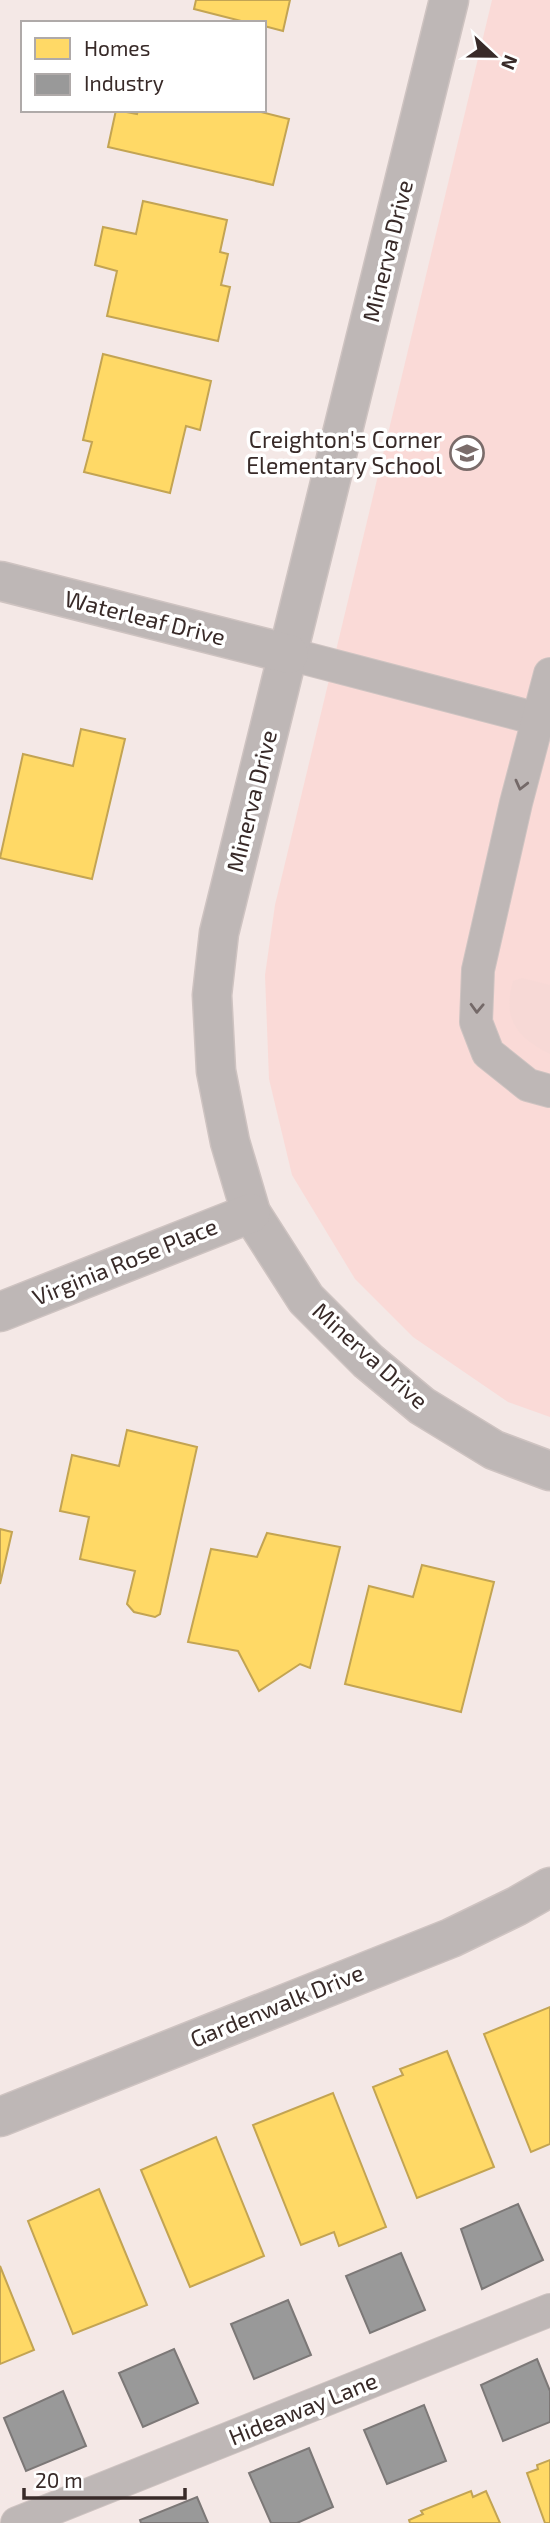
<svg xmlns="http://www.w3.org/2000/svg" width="550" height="2523" font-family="'Exo 2',sans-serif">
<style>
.built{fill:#fadad7}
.green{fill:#f7d9d6}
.homes{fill:#ffd966;stroke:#c3a453;stroke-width:2}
.industry{fill:#999;stroke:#7c7877;stroke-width:2}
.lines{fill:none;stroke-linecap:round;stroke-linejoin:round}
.lane-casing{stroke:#cec3c1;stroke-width:34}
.street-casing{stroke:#cec3c1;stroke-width:41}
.lane{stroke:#beb7b6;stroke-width:32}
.street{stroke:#beb7b6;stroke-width:38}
.oneway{stroke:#746968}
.labels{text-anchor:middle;stroke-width:7;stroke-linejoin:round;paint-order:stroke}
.street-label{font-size:23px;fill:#382a28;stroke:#fff}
.poi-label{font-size:23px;fill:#382a28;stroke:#fff;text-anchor:end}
</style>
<rect width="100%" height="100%" fill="#f4e8e6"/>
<!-- built -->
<path class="built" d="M492 0H550V1417L508 1402 413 1337 355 1279 292 1175 269 1079 265 975 275 905Z"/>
<!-- green -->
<path class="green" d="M522 978 550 985V1054C517 1038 502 1019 513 981Z"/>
<!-- homes -->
<g class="homes">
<path d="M196 0H290L283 31 264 26V23H249L194 9Z"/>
<path d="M116 110 137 114 138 110H253L289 119 273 185 108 147Z"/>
<path d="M143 201 227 220 220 252 228 254 221 285 230 287 218 341 107 316 117 271 95 265 103 227 136 234Z"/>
<path d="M103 354 211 381 200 430 186 426 170 493 84 472 92 442 83 440Z"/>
<path d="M81 729 125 739 92 879 0 858 23 754 73 766Z"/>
<path d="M127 1430 197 1447 160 1614 155 1617 134 1612 127 1604 135 1571 80 1559 89 1517 60 1511 72 1455 119 1466Z"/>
<path d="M0 1529 12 1532 0 1584Z"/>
<path d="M267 1533 340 1547 310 1668 300 1664 259 1691 238 1651 188 1642 211 1549 257 1557Z"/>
<path d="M422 1565 494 1582 461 1712 345 1684 369 1586 413 1597Z"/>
<path d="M550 2007V2144L531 2152 484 2034Z"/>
<path d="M447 2051 494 2167 417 2198 373 2087 403 2075 400 2069Z"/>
<path d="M333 2093 386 2227 339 2246 334 2232 301 2245 253 2125Z"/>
<path d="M216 2137 264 2256 190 2287 141 2170Z"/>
<path d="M99 2189 147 2305 73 2334 28 2221Z"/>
<path d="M0 2266 34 2350 0 2364Z"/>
<path d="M550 2460V2523H545L527 2473 538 2469 537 2465Z"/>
<path d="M471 2491 473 2497 486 2491 500 2523H410L409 2520 423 2514 421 2511Z"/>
</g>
<!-- industry -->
<g class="industry">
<path d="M518 2204 543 2260 482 2289 461 2229Z"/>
<path d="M401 2253 425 2310 370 2333 346 2276Z"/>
<path d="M288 2300 311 2355 254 2379 231 2324Z"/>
<path d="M174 2349 198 2403 143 2427 119 2373Z"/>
<path d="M537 2359 550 2391V2422L503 2441 481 2385Z"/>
<path d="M63 2391 86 2446 26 2471 4 2418Z"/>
<path d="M424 2405 446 2461 387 2484 364 2430Z"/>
<path d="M309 2448 333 2507 297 2523H271L249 2473Z"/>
<path d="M197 2497 208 2523H141L140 2520Z"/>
</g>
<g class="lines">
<!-- lane casing -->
<g class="lane-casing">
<g id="lane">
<path d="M289 654 538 719"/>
<path d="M550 674 516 803 478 970 476 1022 488 1053 528 1085 550 1091"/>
<path d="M17 2523 550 2310"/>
</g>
</g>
<!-- street casing -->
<g class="street-casing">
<g id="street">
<path d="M449 0 219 933 212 995 216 1071 230 1142 251 1213 306 1299 368 1361 422 1406 494 1450 550 1471"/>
<path d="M0 581 289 654"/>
<path d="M0 1312 251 1213"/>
<path d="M0 2117 451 1938 517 1906 550 1887"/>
</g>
</g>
<!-- lane -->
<use href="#lane" class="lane"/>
<!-- street -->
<use href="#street" class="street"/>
</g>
<!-- one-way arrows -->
<defs><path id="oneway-chevron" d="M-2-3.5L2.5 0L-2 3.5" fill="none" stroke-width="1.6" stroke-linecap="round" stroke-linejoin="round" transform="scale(1.75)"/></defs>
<g class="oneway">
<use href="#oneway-chevron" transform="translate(521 785) rotate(104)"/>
<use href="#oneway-chevron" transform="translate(477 1008) rotate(92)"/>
</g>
<!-- icons -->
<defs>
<g id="school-ring" transform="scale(1.75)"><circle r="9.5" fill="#fff" stroke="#7a6c6a" stroke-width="1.5"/><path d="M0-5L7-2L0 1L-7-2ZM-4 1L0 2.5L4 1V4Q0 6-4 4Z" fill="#7a6c6a"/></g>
</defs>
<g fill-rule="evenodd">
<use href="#school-ring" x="467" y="453"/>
</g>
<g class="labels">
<!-- street labels -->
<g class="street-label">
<text transform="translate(388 251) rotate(-76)" y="8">Minerva Drive</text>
<text transform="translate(145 618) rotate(14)" y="8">Waterleaf Drive</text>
<text transform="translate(252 801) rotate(-76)" y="8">Minerva Drive</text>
<text transform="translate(125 1262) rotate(-22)" y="8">Virginia Rose Place</text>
<text transform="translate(370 1356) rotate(42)" y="8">Minerva Drive</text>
<text transform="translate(277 2006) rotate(-22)" y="8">Gardenwalk Drive</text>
<text transform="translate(303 2409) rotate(-22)" y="8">Hideaway Lane</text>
</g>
<!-- poi labels -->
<g class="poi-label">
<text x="442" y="448">Creighton's Corner<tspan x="442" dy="26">Elementary School</tspan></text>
</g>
</g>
<!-- legend -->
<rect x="21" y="21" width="245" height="91" fill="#ffffff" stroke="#afaaa9" stroke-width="2"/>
<rect x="35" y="38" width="35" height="21" fill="#ffd966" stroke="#afaaa9" stroke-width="2"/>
<text x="84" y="56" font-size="21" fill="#382a28">Homes</text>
<rect x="35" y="74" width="35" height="21" fill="#999999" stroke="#afaaa9" stroke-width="2"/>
<text x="84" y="91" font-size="21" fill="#382a28">Industry</text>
<!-- north arrow -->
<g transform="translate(494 56) rotate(112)" stroke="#ffffff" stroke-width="5" paint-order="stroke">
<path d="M0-5L12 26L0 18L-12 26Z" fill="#382a28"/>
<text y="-10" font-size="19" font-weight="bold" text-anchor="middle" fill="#382a28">N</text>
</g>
<!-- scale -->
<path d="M24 2488v10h161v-10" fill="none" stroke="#382a28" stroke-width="3.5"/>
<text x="35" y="2488" font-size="21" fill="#382a28" stroke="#ffffff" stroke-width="5" paint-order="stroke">20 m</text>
</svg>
